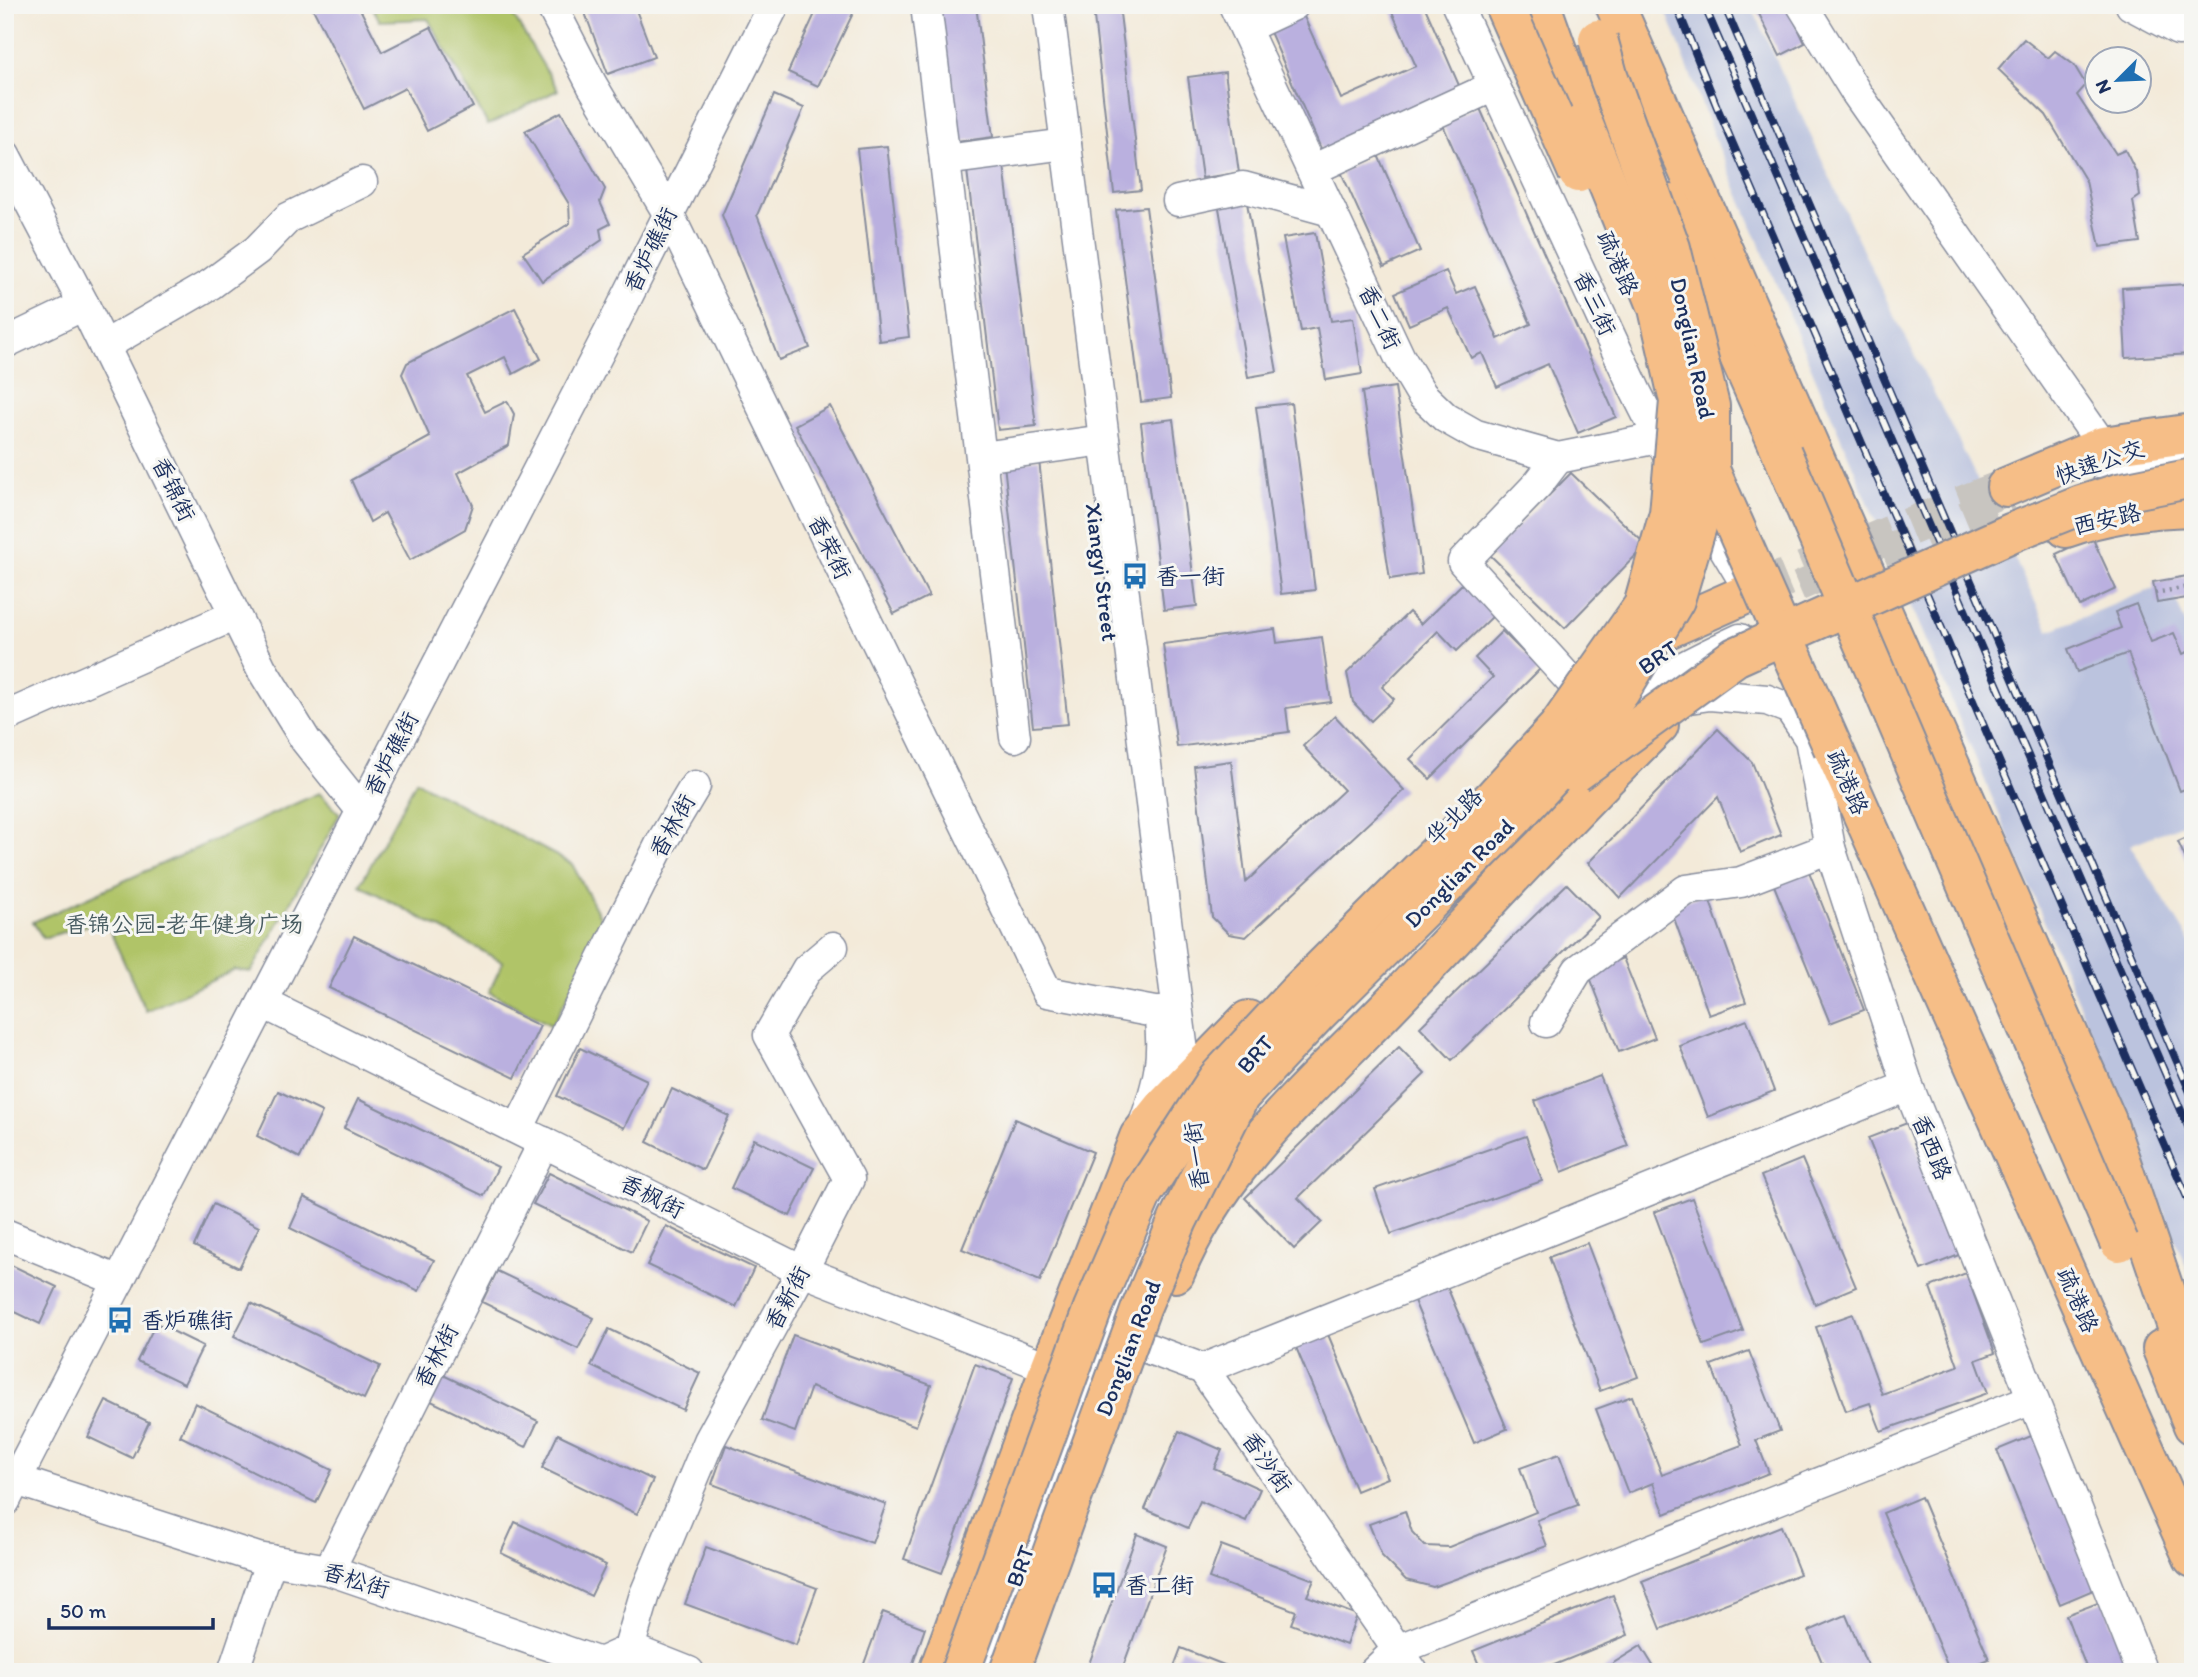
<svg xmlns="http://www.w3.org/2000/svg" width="2198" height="1677" font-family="Itim,'LXGW WenKai TC',sans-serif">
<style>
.industrial{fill:#bbc3de}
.green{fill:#b0c468;stroke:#667a63;stroke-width:2}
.building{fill:#bab0df}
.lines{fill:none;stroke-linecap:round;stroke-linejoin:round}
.minor-tunnel{stroke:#c8c5c0;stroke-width:30;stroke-dasharray:30 15;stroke-linecap:butt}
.major-tunnel{stroke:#c8c5c0;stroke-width:38;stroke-dasharray:38 19;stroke-linecap:butt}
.minor-casing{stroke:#878c9c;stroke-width:33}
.major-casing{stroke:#878c9c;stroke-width:42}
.highway-casing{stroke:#878c9c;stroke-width:42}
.path{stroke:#878c9c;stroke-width:4.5;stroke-dasharray:2 5;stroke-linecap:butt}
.minor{stroke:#fff;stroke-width:30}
.major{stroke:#f6be87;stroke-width:38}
.highway{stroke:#f6be87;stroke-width:38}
.rail-casing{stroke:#1b2f5e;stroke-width:8}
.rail{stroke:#f6f6f2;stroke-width:5;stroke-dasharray:16;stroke-linecap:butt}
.highway-bridge-casing{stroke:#878c9c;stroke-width:42;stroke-linecap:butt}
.highway-bridge{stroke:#f6be87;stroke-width:38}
.labels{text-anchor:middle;stroke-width:6;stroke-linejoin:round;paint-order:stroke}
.street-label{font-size:23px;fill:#1b2f5e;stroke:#f6f6f2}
.poi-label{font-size:23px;fill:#1b2f5e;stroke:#f6f6f2;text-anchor:start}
.park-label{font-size:23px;fill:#485c61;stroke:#f6f6f2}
</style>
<rect width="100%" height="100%" fill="#f6f6f2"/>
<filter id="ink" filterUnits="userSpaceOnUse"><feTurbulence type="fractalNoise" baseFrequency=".0143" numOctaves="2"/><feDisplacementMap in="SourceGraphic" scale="14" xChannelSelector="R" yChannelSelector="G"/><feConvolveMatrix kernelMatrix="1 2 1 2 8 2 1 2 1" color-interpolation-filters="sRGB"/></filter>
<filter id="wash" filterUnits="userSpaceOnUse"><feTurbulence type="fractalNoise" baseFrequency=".00686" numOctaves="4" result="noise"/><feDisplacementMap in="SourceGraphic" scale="28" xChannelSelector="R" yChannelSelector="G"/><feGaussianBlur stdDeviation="1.57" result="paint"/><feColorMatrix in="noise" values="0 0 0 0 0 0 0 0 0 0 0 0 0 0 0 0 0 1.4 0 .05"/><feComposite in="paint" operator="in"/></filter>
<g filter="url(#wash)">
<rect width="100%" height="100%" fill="#f3ead9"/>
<!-- industrial -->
<path class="industrial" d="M1664 5H1751L1880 287 1961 446 2049 631 2169 582 2193 643V820L2130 845 2193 946V1284L2118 1097 1711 129Z"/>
<!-- green -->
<g class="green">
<path d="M371 5H507L558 90 488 125 428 19 380 21Z"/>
<path d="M416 781 572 864 605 926 552 1026 489 992 503 962 360 885Z"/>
<path d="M319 793 340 814 251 972 235 970 146 1011 105 920 43 938 33 922Z"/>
</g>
<g id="blocks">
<!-- building -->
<g class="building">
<path d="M311 5H358L382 52 431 27 473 107 427 131 405 88 364 109Z"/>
<path d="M582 5H634L654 57 608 74Z"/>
<path d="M819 5H857L818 86 788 72Z"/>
<path d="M939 5H976L993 137 956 142Z"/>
<path d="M1119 5 1141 190 1114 193 1093 8Z"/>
<path d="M1389 5H1424L1461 90 1322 151 1267 25 1301 10 1341 99 1416 66Z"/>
<path d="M1766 5H1787L1805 43 1780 56 1757 10Z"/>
<path d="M2024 39 2048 58 2055 51 2074 65 2086 85 2077 95 2116 154 2125 150 2137 174 2140 196 2133 201 2140 242 2100 247 2086 181 2046 115 1998 69Z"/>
<path d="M1225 72 1239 173 1202 178 1188 77Z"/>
<path d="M774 95 804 108 757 215 810 348 779 360 722 215Z"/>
<path d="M1479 106 1616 417 1578 433 1548 364 1497 387 1482 353 1471 358 1448 308 1409 325 1395 293 1446 271 1456 294 1475 286 1498 339 1531 324 1442 123Z"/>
<path d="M561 112 605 189 600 202 610 224 600 229 602 240 542 281 523 253 570 223 569 204 525 131Z"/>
<path d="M887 146 909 337 879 341 857 149Z"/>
<path d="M1378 155 1420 251 1384 267 1341 172Z"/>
<path d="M1004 165 1036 426 998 430 967 170Z"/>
<path d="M1246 197 1277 372 1248 377 1218 202Z"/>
<path d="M1146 207 1171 398 1141 402 1116 210Z"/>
<path d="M1315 233 1331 321 1353 318 1362 374 1326 380 1317 328 1301 331 1283 238Z"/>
<path d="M2187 284 2191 354 2126 358 2122 288Z"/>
<path d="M515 308 541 359 513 374 505 357 467 376 485 412 507 401 514 414 509 445 458 473 473 505 465 529 410 560 385 513 370 522 351 480 430 437 402 374 407 363Z"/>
<path d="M1395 387 1422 574 1390 579 1362 392Z"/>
<path d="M1291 403 1315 590 1281 594 1256 407Z"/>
<path d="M830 406 929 596 894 614 795 425Z"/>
<path d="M1173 419 1197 606 1164 610 1141 423Z"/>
<path d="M1039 460 1068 724 1033 727 1004 464Z"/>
<path d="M1571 473 1646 545 1565 628 1490 555Z"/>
<path d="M2092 537 2116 589 2080 606 2056 554Z"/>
<path d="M2193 575V597L2157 603 2153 582Z"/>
<path d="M1463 583 1494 615 1457 651 1438 631 1382 687 1394 699 1371 721 1353 702 1347 673 1409 612 1421 624Z"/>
<path d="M2136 604 2151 642 2174 633 2183 654 2190 651 2193 660V786L2180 791 2128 653 2077 672 2068 649 2121 628 2115 612Z"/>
<path d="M1275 629 1277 643 1322 637 1331 702 1286 708 1289 732 1177 747 1163 644Z"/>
<path d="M1502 631 1540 669 1430 779 1410 759 1493 677 1475 658Z"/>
<path d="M1335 716 1404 790 1246 937 1229 934 1212 917 1194 766 1231 761 1246 882 1344 790 1303 746Z"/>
<path d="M1718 729 1752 762 1781 835 1740 852 1718 797 1620 898 1588 863Z"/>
<path d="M2193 835V875L2178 842Z"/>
<path d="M1806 864 1864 1010 1830 1023 1771 878Z"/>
<path d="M1567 884 1599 917 1452 1060 1420 1027Z"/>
<path d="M1707 893 1746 1002 1709 1015 1670 907Z"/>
<path d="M354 936 540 1026 515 1078 329 988Z"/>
<path d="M1623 958 1655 1038 1619 1052 1588 972Z"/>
<path d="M1747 1020 1774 1091 1708 1117 1680 1046Z"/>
<path d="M1399 1047 1425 1074 1298 1198 1322 1222 1294 1249 1245 1198Z"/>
<path d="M580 1048 647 1080 624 1128 557 1096Z"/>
<path d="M1600 1076 1628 1146 1562 1172 1535 1101Z"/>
<path d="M672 1089 729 1116 703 1170 647 1142Z"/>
<path d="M278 1091 322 1112 300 1158 257 1136Z"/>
<path d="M358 1099 498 1167 484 1196 344 1128Z"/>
<path d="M1015 1119 1093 1152 1040 1281 962 1249Z"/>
<path d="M1907 1123 1959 1255 1921 1270 1868 1138Z"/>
<path d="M1526 1136 1542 1181 1391 1234 1375 1189Z"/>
<path d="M754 1139 814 1168 790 1216 731 1188Z"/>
<path d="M1802 1159 1856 1287 1815 1304 1761 1176Z"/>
<path d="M549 1173 647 1221 632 1252 533 1204Z"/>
<path d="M304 1197 434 1260 419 1291 290 1228Z"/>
<path d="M1692 1198 1743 1331 1704 1345 1654 1212Z"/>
<path d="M213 1204 259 1227 239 1268 194 1246Z"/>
<path d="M666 1226 754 1268 736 1307 647 1265Z"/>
<path d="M1587 1243 1638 1377 1600 1391 1549 1257Z"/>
<path d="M5 1262 57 1287 40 1324 5 1307Z"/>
<path d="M497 1271 594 1318 578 1349 482 1302Z"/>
<path d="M1966 1273 1995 1353 1976 1360 1988 1393 1881 1431 1870 1403 1846 1411 1816 1327 1853 1314 1882 1394 1958 1366 1930 1287Z"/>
<path d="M1445 1282 1507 1429 1474 1443 1412 1296Z"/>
<path d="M251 1303 380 1366 364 1399 234 1336Z"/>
<path d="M156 1323 203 1346 184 1384 137 1361Z"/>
<path d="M609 1329 700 1373 683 1410 591 1366Z"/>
<path d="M1327 1332 1388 1478 1356 1491 1295 1345Z"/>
<path d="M793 1335 931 1385 916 1426 811 1387 795 1432 762 1420Z"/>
<path d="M1749 1351 1780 1431 1756 1440 1769 1473 1665 1514 1653 1483 1628 1493 1596 1409 1632 1396 1662 1475 1742 1445 1711 1365Z"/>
<path d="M975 1364 1013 1378 942 1573 904 1559Z"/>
<path d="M439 1373 538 1421 526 1447 427 1399Z"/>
<path d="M106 1401 149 1422 132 1458 88 1437Z"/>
<path d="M195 1403 332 1470 316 1503 180 1436Z"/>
<path d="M1179 1431 1222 1450 1214 1468 1260 1489 1246 1521 1200 1501 1188 1528 1145 1509Z"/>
<path d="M558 1434 653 1480 637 1514 542 1468Z"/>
<path d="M2036 1434 2098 1588 2060 1604 1997 1450Z"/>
<path d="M726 1445 886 1504 872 1543 712 1484Z"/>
<path d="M1559 1454 1578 1505 1537 1520 1547 1546 1433 1587 1406 1580 1382 1556 1369 1524 1405 1511 1412 1532 1425 1546 1449 1547 1536 1512 1520 1468Z"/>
<path d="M1921 1497 1989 1659 1959 1672H1950L1883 1513Z"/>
<path d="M515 1522 606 1565 591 1596 501 1553Z"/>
<path d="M1781 1526 1800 1574 1661 1629 1642 1581Z"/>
<path d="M1137 1534 1167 1546 1121 1672H1086Z"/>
<path d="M1221 1545 1314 1580 1307 1596 1357 1615 1346 1645 1291 1624 1296 1611 1209 1578Z"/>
<path d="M706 1547 817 1588 796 1645 685 1604Z"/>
<path d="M1613 1595 1628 1635 1537 1672H1482L1473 1651Z"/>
<path d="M2103 1601 2131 1672H2088L2066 1615Z"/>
<path d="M883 1612 925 1628 910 1672H861Z"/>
<path d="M1846 1615 1870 1672H1826L1809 1631Z"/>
<path d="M1641 1646 1657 1672H1599Z"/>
<path d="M1181 1648 1242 1672H1172Z"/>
</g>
</g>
</g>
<g filter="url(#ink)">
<use href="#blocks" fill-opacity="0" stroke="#878c9c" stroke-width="2"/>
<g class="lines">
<!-- minor-tunnel -->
<path class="minor-tunnel" d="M1757 604 2010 497"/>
<!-- major-tunnel -->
<path class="major-tunnel" d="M1751 592 2006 487"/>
<!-- minor casing -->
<g class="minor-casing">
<g id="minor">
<path d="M551 5 592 85 668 213 1047 992 1160 1013"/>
<path d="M926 5 1015 737"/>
<path d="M1048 5 1189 1098"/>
<path d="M1234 5 1400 358 1422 395 1446 418 1476 435 1558 458 1658 438"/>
<path d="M1457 5 1636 392 1667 453"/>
<path d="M1802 5 1857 94 2103 446"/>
<path d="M2131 5 2178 30 2193 29"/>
<path d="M1245 28 1294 5"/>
<path d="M5 155 84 305 261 668 306 741 362 811"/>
<path d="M945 160 1066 144"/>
<path d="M1312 170 1494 86"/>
<path d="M1178 201 1243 187 1331 211"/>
<path d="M5 343 84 305"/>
<path d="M104 346 211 284 257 250 288 218 362 182"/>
<path d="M982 457 1104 440"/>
<path d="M1558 458 1538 484 1463 562 1578 689"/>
<path d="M2108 484 2185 452 2193 450"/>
<path d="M1695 499 1741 576"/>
<path d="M1689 698 1710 695 1767 700 1790 709 1810 739 1830 848 1908 1086 2142 1672"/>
<path d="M5 717 235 615"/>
<path d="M1610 718C1647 683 1695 660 1740 639"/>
<path d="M263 1003 802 1271 1050 1368"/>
<path d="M1546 1022 1578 970 1686 890 1741 882 1830 848"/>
<path d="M1144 1124C1159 1082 1165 1057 1159 1012"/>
<path d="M518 1129 661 843 695 786"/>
<path d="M5 1234 119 1281"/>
<path d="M1132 1284 1153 1227 1180 1180"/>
<path d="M1109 1334 1203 1369 1413 1672"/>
<path d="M1203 1369 1908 1086"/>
<path d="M16 1480 258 1558 329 1570 600 1663 631 1649 689 1672"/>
<path d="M5 1501 613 325 774 5"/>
<path d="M329 1570 544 1142"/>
<path d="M233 1672 271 1560"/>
<path d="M622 1672 645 1594 709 1441 802 1271 849 1179 769 1035 807 969 833 947"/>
<path d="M981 1672 1131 1263"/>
<path d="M1374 1672 1397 1650 2032 1399"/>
</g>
</g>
<!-- major casing -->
<g class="major-casing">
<g id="major">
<path d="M2006 487 2103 446 2193 433"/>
<path d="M2066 528C2107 513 2149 508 2193 507"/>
<path d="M1638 642 1751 592"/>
<path d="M1175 1273C1221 1161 1316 1083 1397 998 1484 907 1569 813 1659 725"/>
<path d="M938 1672 1050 1368 1139 1137 1164 1106 1248 1020"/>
</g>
</g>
<!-- highway casing -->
<g class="highway-casing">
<g id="highway">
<path d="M1541 5 1583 123"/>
<path d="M1615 5 2107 1121 2193 1374"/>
<path d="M1671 204 1782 453"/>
<path d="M1833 748 2193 1558"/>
<path d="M2162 1349 2193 1425"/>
</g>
</g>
<!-- path -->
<path class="path" d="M2155 593 2193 586"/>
<!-- minor -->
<use href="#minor" class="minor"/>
<!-- major -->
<use href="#major" class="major"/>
<!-- highway -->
<use href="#highway" class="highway"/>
<!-- rail casing -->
<g class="rail-casing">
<g id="rail">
<path d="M1676 5 1717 107 2193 1211"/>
<path d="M1704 5 2193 1138"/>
<path d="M1724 5 2193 1099"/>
</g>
</g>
<!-- rail -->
<use href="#rail" class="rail"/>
<!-- highway-bridge casing -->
<g class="highway-bridge-casing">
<g id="highway-bridge">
<path d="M1504 5 1578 173"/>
<path d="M1782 453 2119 1242"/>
<path d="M1706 461 1833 748"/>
<path d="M1575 773 1735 657 2013 532 2081 505 2118 493 2193 478"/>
<path d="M960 1672 1093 1308 1143 1193 1217 1079 1296 994 1493 798 1558 727 1643 606 1669 513 1679 401 1658 308 1583 123"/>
<path d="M1009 1672 1141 1308 1178 1220 1240 1096 1317 1014 1514 818 1580 746 1620 692 1675 600 1697 526 1710 465V406L1671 248 1608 75 1598 39"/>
</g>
</g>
<!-- highway-bridge -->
<use href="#highway-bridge" class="highway-bridge"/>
</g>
</g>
<!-- icons -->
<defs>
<g id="bus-bare" transform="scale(2.1)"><path d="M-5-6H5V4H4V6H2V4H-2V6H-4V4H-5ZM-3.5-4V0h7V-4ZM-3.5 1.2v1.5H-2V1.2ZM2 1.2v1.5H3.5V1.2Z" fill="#1f6fb2" stroke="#f6f6f2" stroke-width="2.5" paint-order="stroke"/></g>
</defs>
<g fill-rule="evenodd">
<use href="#bus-bare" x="1135" y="576"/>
<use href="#bus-bare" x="120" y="1320"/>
<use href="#bus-bare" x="1104" y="1585"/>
</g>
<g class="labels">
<!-- street labels -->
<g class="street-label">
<text transform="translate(650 250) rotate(-64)" y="8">香炉礁街</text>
<text transform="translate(1618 263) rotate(66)" y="8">疏港路</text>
<text transform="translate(1595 303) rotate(65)" y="8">香三街</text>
<text transform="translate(1380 317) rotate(65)" y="8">香二街</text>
<text transform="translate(1693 348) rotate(78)" y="8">Donglian Road</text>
<text transform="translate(2100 462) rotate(-19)" y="8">快速公交</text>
<text transform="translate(174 489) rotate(64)" y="8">香锦街</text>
<text transform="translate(2107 519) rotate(-13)" y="8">西安路</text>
<text transform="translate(830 547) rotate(64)" y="8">香荣街</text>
<text transform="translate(1102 572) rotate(83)" y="8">Xiangyi Street</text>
<text transform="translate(1658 657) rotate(-34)" y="8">BRT</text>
<text transform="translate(391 754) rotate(-63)" y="8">香炉礁街</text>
<text transform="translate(1848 782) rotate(66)" y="8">疏港路</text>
<text transform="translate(1454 816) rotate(-45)" y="8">华北路</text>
<text transform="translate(672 826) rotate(-61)" y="8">香林街</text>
<text transform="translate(1459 873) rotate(-45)" y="8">Donglian Road</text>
<text transform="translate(1255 1054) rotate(-49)" y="8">BRT</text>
<text transform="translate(1932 1147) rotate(68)" y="8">香西路</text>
<text transform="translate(1196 1156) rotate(-97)" y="8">香一街</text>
<text transform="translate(652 1196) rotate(27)" y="8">香枫街</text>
<text transform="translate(787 1298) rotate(-62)" y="8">香新街</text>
<text transform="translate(2078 1300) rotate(66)" y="8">疏港路</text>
<text transform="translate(1128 1348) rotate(-69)" y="8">Donglian Road</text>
<text transform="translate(436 1356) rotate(-63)" y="8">香林街</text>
<text transform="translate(1267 1462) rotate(55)" y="8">香沙街</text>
<text transform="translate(1020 1566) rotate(-70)" y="8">BRT</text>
<text transform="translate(356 1580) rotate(17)" y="8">香松街</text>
</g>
<!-- poi labels -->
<g class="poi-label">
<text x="1156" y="584">香一街</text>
<text x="141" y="1328">香炉礁街</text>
<text x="1125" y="1593">香工街</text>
</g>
<!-- park labels -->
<g class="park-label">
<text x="184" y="932">香锦公园-老年健身广场</text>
</g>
</g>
<!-- margin -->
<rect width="2198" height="1677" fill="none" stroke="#f6f6f2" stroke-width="28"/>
<!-- north arrow -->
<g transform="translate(2118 80) rotate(246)"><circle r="33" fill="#f6f6f2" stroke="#9ea6b7" stroke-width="2"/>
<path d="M0-5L12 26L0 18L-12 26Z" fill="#1f6fb2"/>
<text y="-10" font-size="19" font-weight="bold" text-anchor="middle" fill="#1b2f5e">N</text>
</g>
<!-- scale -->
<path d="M49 1618v10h164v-10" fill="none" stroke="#1b2f5e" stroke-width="3.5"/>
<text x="60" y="1618" font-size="21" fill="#1b2f5e" stroke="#f6f6f2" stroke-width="5" paint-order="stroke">50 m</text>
</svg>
